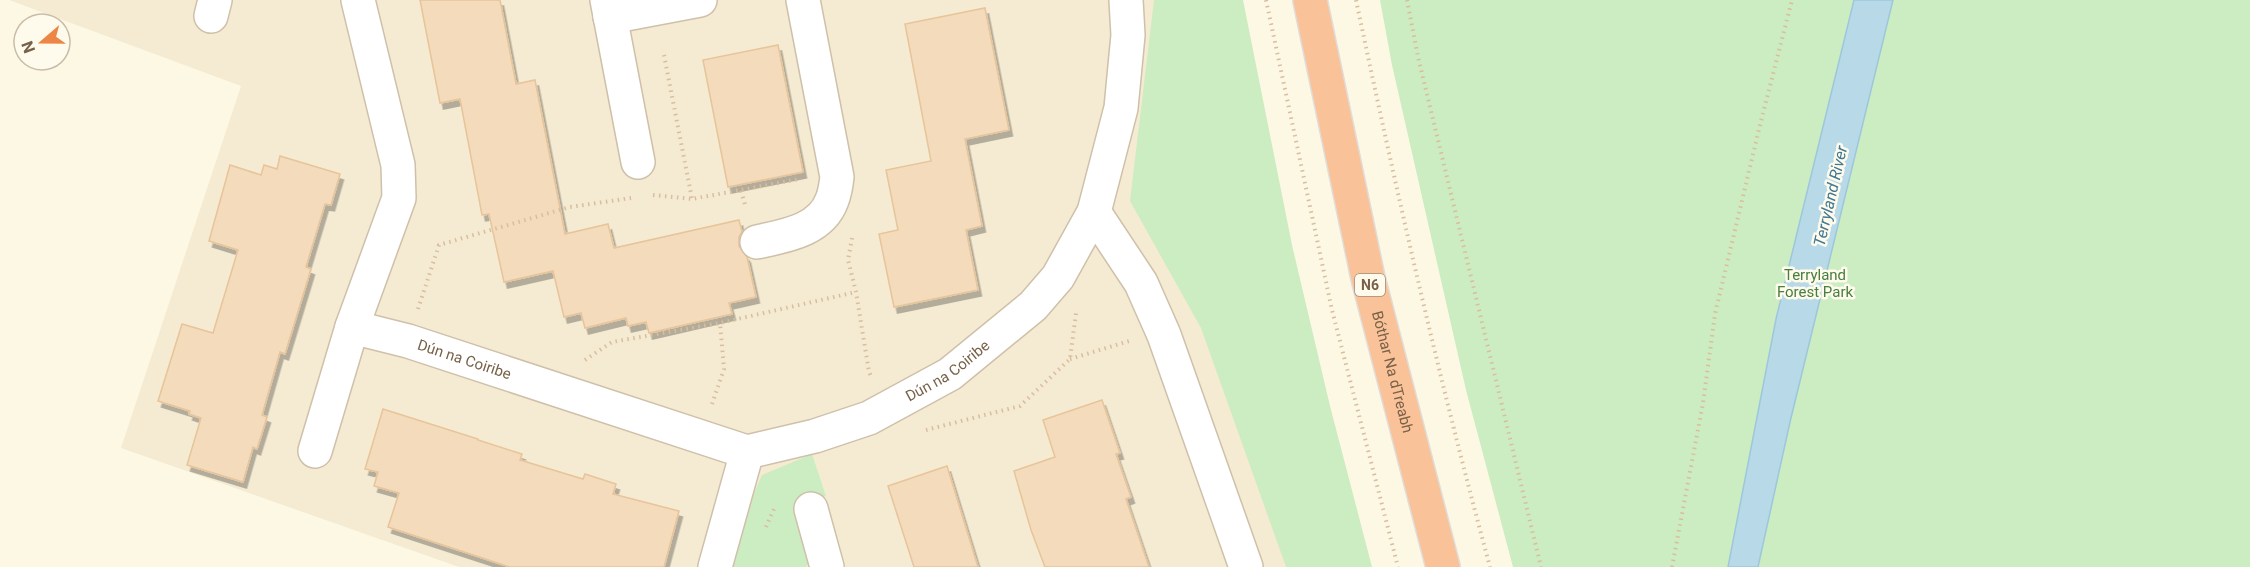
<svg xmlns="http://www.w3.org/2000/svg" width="2250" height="567" font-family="Roboto,sans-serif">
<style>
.residential{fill:#f5ebd2}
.green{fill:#ccecc2}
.water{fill:#b8d9e8;stroke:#9dc7da;stroke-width:1.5}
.building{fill:#f4dbbb;stroke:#e7c49a;stroke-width:1.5;filter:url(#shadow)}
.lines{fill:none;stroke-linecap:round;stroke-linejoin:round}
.minor-casing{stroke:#cfc0aa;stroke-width:36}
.highway-casing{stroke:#e1dcd7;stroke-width:36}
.path{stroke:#d9be9e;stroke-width:4;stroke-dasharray:1.5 4.5;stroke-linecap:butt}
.minor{stroke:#fff;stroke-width:33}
.highway{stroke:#fac298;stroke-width:33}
.labels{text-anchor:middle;stroke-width:5;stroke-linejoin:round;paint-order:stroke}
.shield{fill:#fffbec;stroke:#a08f79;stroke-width:1.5}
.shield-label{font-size:14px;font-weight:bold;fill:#776148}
.park-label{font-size:15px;fill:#487e40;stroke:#fffbec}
.street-label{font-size:15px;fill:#776148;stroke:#fffbec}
.water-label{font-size:16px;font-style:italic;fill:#437994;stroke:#fffbec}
</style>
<defs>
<filter id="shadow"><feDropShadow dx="3.5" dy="6" stdDeviation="0" flood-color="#0004"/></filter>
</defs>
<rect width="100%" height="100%" fill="#fdf8e4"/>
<!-- residential -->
<path class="residential" d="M9 0H1226L1336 567H459L121 448 241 86Z"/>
<!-- green -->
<g class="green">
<path d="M1154 0H1243L1292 245 1330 406 1372 567H1286L1201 328 1130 201Z"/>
<path d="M1380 0H2250V567H1513L1466 390 1392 65Z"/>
<path d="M812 454 826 496 795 507 809 563 806 567H732L750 502 762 475Z"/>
</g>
<!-- water -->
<path class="water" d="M1854 0H1893L1790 422 1758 567H1728L1776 319Z"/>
<!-- building -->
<g class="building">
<path d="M420 0H500L516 84 535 80 565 234 608 224 614 248 739 220 742 232 739 237V246L747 257 756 297 729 303 732 314 649 333 646 322 628 326 626 318 585 328 581 313 564 317 553 271 504 282 489 214 482 215 460 99 440 103Z"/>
<path d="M985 8 1009 130 965 139 982 226 966 230 978 290 894 307 879 234 898 230 886 170 931 161 905 24Z"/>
<path d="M778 45 803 172 728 187 703 60Z"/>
<path d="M280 156 340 174 331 205 325 204 306 267 311 269 285 354 280 352 262 415 267 417 257 449 253 447 243 482 187 465 201 418 189 414 190 411 158 401 182 324 213 333 238 250 209 241 230 165 261 175 264 165 277 169Z"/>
<path d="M1102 400 1120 453 1116 454 1131 497 1126 499 1149 567H1045L1031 530 1014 471 1055 457 1043 420Z"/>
<path d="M383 409 478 439V440L522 454 520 460 583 479 585 474 616 484 613 494 679 511 664 567H510L388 527 399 493 374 486 378 472 365 469Z"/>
<path d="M947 466 978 567H914L888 486Z"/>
</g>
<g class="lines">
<!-- minor casing -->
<g class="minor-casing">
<g id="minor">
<path d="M607 0 638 162"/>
<path d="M211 16 215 0"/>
<path d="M610 17 700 0"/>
<path d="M1094 212 1141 283 1164 335 1246 567"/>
<path d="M757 242C784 236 821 231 832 200 835 193 836 185 837 177L803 0"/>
<path id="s1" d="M352 327 408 341 747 452 815 436 869 418 950 374 1033 306 1058 277 1094 212 1121 108 1128 35 1126 0"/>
<path d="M315 451 352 327 399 198 398 165 358 0"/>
<path d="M811 509 827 567"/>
<path d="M715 567 747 452"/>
</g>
</g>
<!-- highway casing -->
<g class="highway-casing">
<g id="highway">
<path id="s2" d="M1310 0 1368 278 1443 567"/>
</g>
</g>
<!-- path -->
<g class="path">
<path d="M1266 0 1332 310 1398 567"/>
<path d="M1356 0C1396 190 1439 379 1490 567"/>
<path d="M1407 0 1418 57 1541 567"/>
<path d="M664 55 692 199"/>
<path d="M741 191 746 208"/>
<path d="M653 195 692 199 800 179"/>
<path d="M852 238 848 260 856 292 869 372 872 378"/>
<path d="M418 309 439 245 570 207 631 198"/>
<path d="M1070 359 1129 341"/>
<path d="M585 360 612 342 720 323 856 292"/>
<path d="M712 404 724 369 720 323"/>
<path d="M926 430 1020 406 1070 359 1076 313"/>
<path d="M766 527 774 509"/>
<path d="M1672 567 1703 403 1715 314 1759 129 1792 0"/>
</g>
<!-- minor -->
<use href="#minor" class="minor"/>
<!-- highway -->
<use href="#highway" class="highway"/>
</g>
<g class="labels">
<!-- shield labels -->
<rect class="shield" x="1355" y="274" width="30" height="22" rx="4.5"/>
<g class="shield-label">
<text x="1370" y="290">N6</text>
</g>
<!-- park labels -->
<g class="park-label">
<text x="1815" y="280">Terryland<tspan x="1815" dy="17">Forest Park</tspan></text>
</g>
<!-- street labels -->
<g class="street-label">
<text dy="5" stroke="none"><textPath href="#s1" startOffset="117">Dún na Coiribe</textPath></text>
<text dy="5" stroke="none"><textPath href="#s1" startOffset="633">Dún na Coiribe</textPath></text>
<text dy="5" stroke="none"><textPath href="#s2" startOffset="381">Bóthar Na dTreabh</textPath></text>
</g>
<!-- water labels -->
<g class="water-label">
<text transform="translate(1830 196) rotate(-77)" y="6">Terryland River</text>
</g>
</g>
<!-- north arrow -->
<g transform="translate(42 42) rotate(250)"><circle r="28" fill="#fffbec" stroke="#c9bdaa" stroke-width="1.5"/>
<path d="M0-4.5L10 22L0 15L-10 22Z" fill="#ed8544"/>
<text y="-9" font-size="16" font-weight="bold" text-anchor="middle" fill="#776148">N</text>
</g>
</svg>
